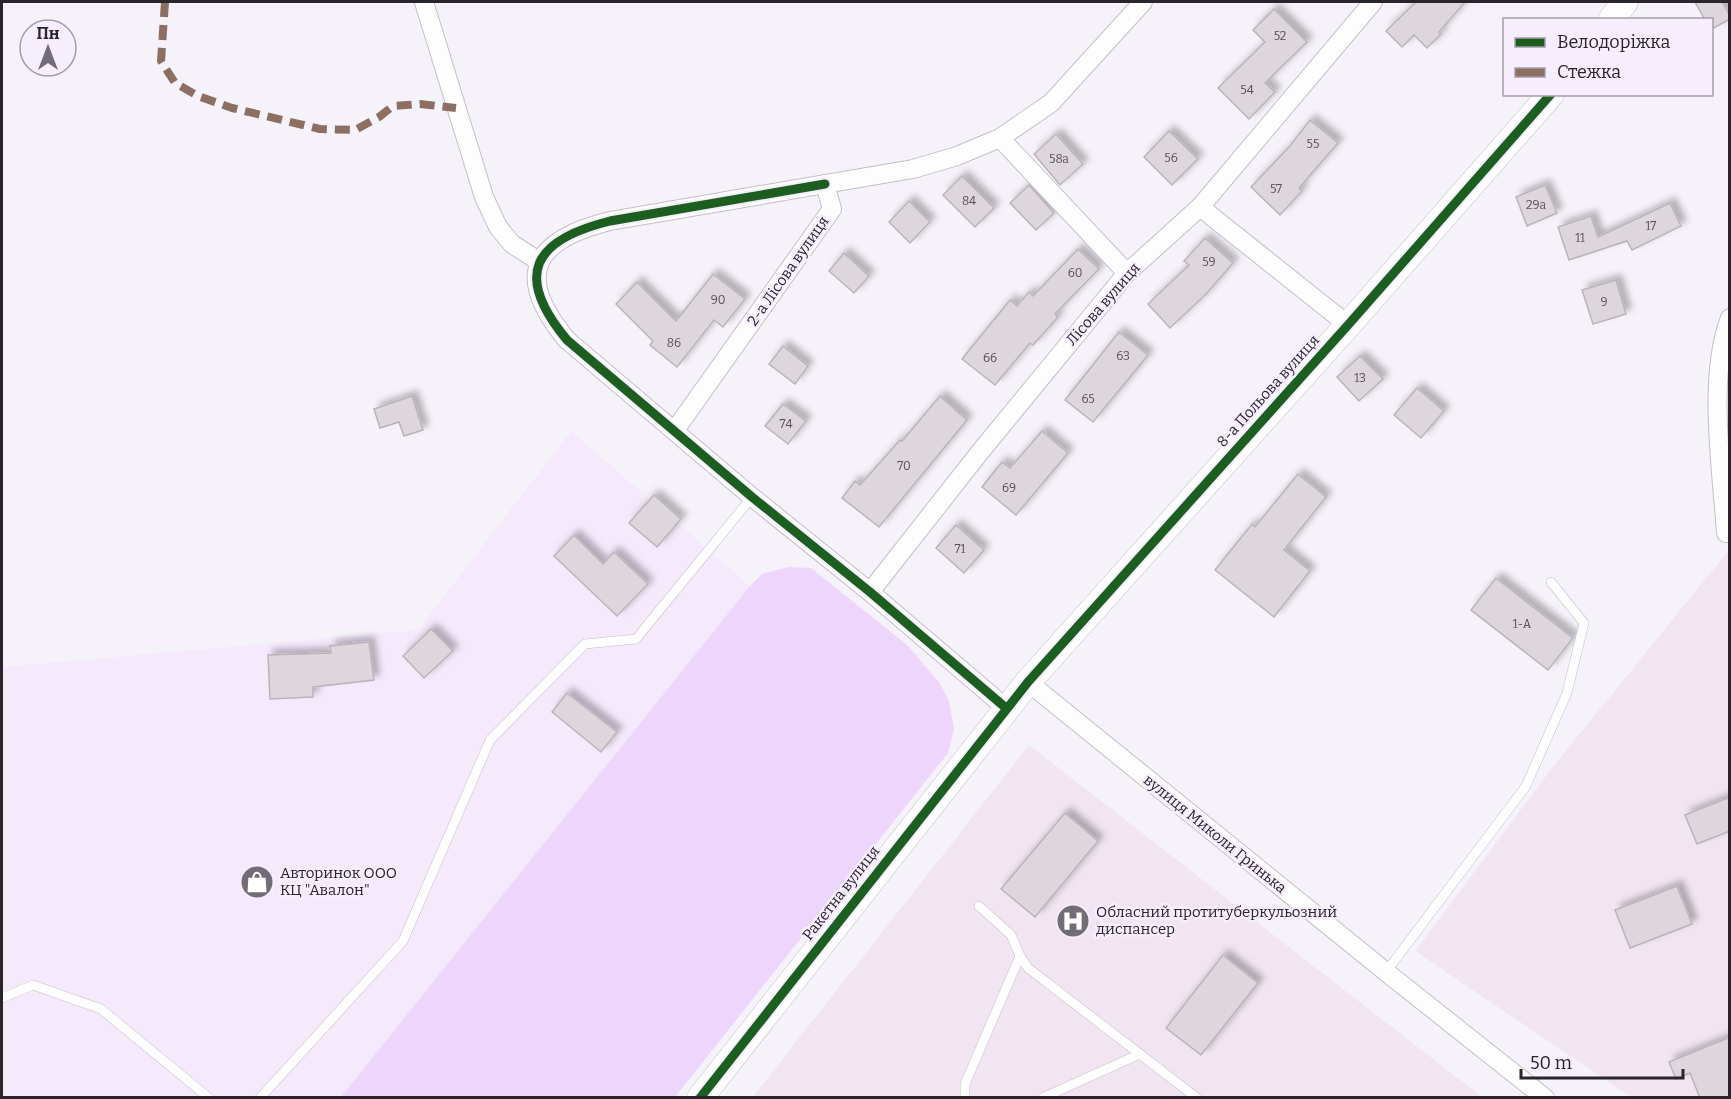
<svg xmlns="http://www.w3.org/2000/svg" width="1731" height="1099" font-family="Bitter,serif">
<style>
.built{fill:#f5eafc}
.medical{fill:#f1e5f1}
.green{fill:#eed5fb}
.building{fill:#ddd6dd;stroke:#bab3ba;stroke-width:1.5;filter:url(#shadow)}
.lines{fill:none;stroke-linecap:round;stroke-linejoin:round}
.lane-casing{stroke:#c4bfc7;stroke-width:10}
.street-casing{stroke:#c4bfc7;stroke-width:20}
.secondary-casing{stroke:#c4bfc7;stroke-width:27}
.lane{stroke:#fefdfe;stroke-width:9}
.street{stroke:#fefdfe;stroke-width:18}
.secondary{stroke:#fefdfe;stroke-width:26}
.quiet{stroke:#8d6e63;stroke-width:8;stroke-dasharray:15 8;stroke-linecap:butt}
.cycleway-casing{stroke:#f7eefd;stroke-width:13}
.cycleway{stroke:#1b5e20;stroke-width:9}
.labels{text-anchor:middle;stroke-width:5;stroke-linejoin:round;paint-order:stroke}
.number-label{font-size:12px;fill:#575059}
.street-label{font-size:15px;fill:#2a242d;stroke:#f7eefd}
.poi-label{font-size:15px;fill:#2a242d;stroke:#f7eefd;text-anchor:start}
</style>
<defs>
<filter id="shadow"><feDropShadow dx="5.5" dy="-5.5" stdDeviation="3" flood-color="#0004"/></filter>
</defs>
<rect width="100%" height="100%" fill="#f6f2fa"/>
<!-- built -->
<path class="built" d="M571 431 750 586 341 1097 2 1098V667L418 630Z"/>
<!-- medical -->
<g class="medical">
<path d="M1729 550V1097H1631L1415 951 1552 768Z"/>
<path d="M1029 745 1482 1097 752 1098Z"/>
</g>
<!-- green -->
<path class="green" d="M788 567 811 568 907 645 939 682 949 701 954 729 948 753 675 1097H341L750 586 762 574Z"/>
<!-- building -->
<g class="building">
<path d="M1416 2H1465L1439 32 1441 34 1427 48 1414 35 1402 47 1386 31Z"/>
<path d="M1695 2H1722L1730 15V19L1712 29V20H1705Z"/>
<path d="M1274 9 1307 42 1265 83 1275 92 1249 119 1218 88 1265 42 1253 30Z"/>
<path d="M1310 120 1338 143 1299 188 1302 191 1280 215 1251 187 1290 146Z"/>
<path d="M1169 131 1198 159 1172 185 1144 157Z"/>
<path d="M1056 134 1083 164 1060 185 1034 154Z"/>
<path d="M962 176 994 208 975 227 943 195Z"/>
<path d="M1029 185 1054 213 1036 230 1010 203Z"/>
<path d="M1545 185 1557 213 1527 226 1516 197Z"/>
<path d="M909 201 930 222 910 243 889 222Z"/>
<path d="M1670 203 1681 226 1632 250 1627 241 1569 260 1558 227 1591 216 1598 237Z"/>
<path d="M1205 238 1233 263 1206 294 1170 328 1148 304 1189 265 1184 261Z"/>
<path d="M1078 249 1099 269 1055 314 1058 317 1033 345 1030 343 995 385 962 359 1010 300 1017 306 1029 292 1033 296Z"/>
<path d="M844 253 869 276 854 293 829 271Z"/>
<path d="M713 274 745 299 723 327 714 320 677 367 650 345 653 341 616 304 637 282 676 321Z"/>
<path d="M1616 280 1626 314 1593 324 1582 290Z"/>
<path d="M1119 332 1148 355 1093 422 1065 400Z"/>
<path d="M783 346 808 366 795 384 769 364Z"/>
<path d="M1360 356 1383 379 1359 401 1337 377Z"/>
<path d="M1417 388 1444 411 1421 438 1394 415Z"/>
<path d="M412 396 423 430 404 436 399 422 380 428 374 409Z"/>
<path d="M940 396 967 420 879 527 842 498 855 481 860 485 900 440 902 441Z"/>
<path d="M783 404 806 421 788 444 765 426Z"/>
<path d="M1042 431 1068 453 1016 515 982 487 1002 462 1010 468Z"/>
<path d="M1298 474 1326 497 1284 550 1310 571 1274 617 1215 570 1252 524 1255 527Z"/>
<path d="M654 495 681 519 657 547 629 523Z"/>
<path d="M956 525 984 550 964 573 936 548Z"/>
<path d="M574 535 603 564 614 552 648 584 617 616 554 556Z"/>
<path d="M1496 578 1573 638 1548 670 1471 610Z"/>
<path d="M431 629 453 651 424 678 403 656Z"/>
<path d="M369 642 374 680 313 687V697L270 699 268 655 331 653 330 646Z"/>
<path d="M567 693 617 732 601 752 552 712Z"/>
<path d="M1730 797V831L1697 844 1685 815Z"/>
<path d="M1065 813 1098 841 1035 917 1001 889Z"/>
<path d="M1677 886 1692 924 1630 948 1615 910Z"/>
<path d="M1223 955 1258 983 1201 1055 1166 1028Z"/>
<path d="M1730 1037V1098H1700L1690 1073 1676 1079 1669 1062Z"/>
</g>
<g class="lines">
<!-- lane casing -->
<g class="lane-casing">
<g id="lane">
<path d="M979 906 1011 935 1020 956 1028 968 1197 1098"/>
<path d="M1386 972 1526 786 1567 693 1584 623 1551 582"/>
<path d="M2 998 33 985 101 1009 209 1098"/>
<path d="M260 1098 403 941 490 740 585 644 636 639 752 497"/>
<path d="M965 1098V1084L1020 956"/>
<path d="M1042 1098 1140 1054"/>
</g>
</g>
<!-- street casing -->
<g class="street-casing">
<g id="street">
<path d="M424 2 484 197 498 227 512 244 540 262"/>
<path d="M1000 138 1127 273"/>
<path d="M825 184 610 221C533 240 513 275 567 340L752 497 870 592 1006 708"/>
<path d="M1200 207 1348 325"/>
<path d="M675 430 832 209 825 184 913 169 957 156 1000 138 1051 103 1143 2"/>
<path d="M1726 533C1722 471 1707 377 1730 318"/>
<path d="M870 592 980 452 1127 273 1200 207 1373 2"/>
<path d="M1028 682 1386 972 1545 1098"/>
</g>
</g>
<!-- secondary casing -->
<g class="secondary-casing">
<g id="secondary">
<path d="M1611 20 1625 2"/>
<path d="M700 1098 1028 682 1348 325 1551 94"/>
</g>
</g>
<!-- lane -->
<use href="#lane" class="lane"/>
<!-- street -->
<use href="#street" class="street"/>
<!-- secondary -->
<use href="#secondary" class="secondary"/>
<!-- quiet -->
<path class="quiet" d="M165 2 161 61 175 83 198 96 232 108 320 129 355 130 379 117 393 106 420 104 456 108"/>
<!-- cycleway casing -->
<g class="cycleway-casing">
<g id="cycleway">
<path d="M825 184 610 221C533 240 513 275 567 340L752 497 870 592 1006 708"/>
<path d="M700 1098 1028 682 1348 325 1551 94"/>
</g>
</g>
<!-- cycleway -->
<use href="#cycleway" class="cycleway"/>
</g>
<!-- icons -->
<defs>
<g id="shop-disc" transform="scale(1.725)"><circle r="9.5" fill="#716c75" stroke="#f7eefd"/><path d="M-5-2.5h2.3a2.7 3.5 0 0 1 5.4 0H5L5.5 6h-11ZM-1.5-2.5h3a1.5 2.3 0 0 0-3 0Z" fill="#fff"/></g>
<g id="hospital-disc" transform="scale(1.725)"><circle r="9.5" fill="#716c75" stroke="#f7eefd"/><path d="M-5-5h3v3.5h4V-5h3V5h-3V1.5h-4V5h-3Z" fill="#fff"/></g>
</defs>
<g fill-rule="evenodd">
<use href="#shop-disc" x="257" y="882"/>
<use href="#hospital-disc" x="1073" y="921"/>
</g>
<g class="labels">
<!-- number labels -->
<g class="number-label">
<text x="1280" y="40">52</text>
<text x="1247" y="94">54</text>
<text x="1313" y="148">55</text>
<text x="1171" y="162">56</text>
<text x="1059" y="163">58а</text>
<text x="1276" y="193">57</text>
<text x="969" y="205">84</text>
<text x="1536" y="209">29а</text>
<text x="1651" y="230">17</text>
<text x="1580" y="242">11</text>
<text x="1209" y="266">59</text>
<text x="1075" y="277">60</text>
<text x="718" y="304">90</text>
<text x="1604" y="306">9</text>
<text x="674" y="347">86</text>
<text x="1123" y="360">63</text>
<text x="990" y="362">66</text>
<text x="1360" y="382">13</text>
<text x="1088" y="403">65</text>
<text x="786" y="428">74</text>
<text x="904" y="470">70</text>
<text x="1009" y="492">69</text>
<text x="960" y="553">71</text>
<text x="1522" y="628">1-А</text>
</g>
<!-- street labels -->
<g class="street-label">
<text transform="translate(788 271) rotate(-55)" y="5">2-а Лісова вулиця</text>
<text transform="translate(1103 304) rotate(-49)" y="5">Лісова вулиця</text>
<text transform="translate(1268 391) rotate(-48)" y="5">8-а Польова вулиця</text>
<text transform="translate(1215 834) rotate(39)" y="5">вулиця Миколи Гринька</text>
<text transform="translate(841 893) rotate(-52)" y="5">Ракетна вулиця</text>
</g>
<!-- poi labels -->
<g class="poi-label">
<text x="280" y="878">Авторинок ООО<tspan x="280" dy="17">КЦ "Авалон"</tspan></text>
<text x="1096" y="917">Обласний протитуберкульозний<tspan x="1096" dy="17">диспансер</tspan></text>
</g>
</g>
<!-- border -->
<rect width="1731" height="1099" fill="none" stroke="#2a242d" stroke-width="6"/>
<!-- legend -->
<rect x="1503" y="18" width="210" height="78" fill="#f7eefd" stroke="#a59daa" stroke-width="1.5"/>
<rect x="1515" y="38" width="30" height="9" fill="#1b5e20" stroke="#a59daa" stroke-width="1.5"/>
<text x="1557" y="48" font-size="18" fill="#2a242d">Велодоріжка</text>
<rect x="1515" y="68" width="30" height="9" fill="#8d6e63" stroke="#a59daa" stroke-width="1.5"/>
<text x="1557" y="78" font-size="18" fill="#2a242d">Стежка</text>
<!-- north arrow -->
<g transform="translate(48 48)"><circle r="28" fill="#f7eefd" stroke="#a59daa" stroke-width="1.5"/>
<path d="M0-4.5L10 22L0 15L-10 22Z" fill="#716c75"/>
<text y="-9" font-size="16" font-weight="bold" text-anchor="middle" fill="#2a242d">Пн</text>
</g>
<!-- scale -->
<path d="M1521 1069v9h162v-9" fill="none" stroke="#2a242d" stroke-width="3"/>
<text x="1530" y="1069" font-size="18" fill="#2a242d" stroke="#f7eefd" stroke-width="4.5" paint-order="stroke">50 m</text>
</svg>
